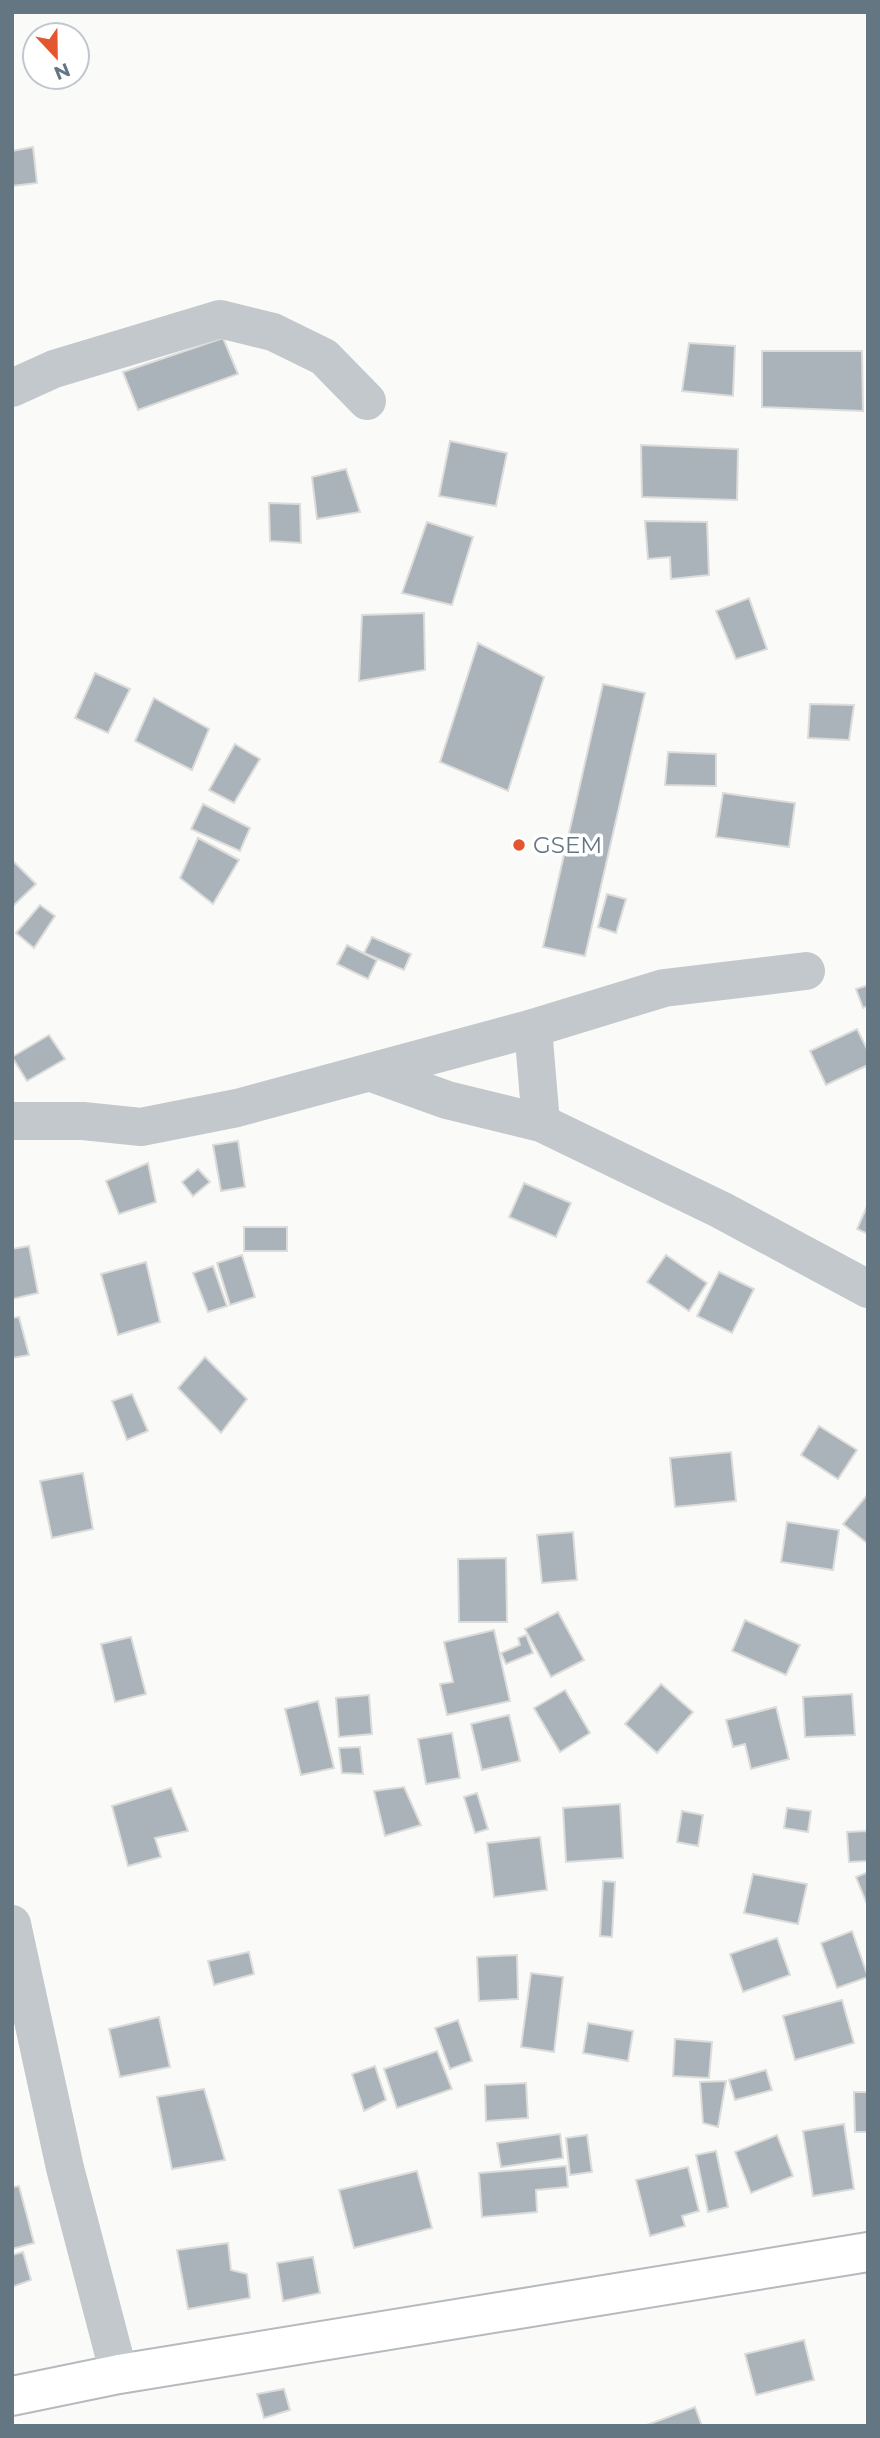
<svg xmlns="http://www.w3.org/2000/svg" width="880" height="2438" font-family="Montserrat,sans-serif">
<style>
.building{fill:#aab3b9;stroke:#dcdcda;stroke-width:2}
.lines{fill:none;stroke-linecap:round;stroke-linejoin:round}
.major-casing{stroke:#b5babe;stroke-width:42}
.minor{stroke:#c3c8cc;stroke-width:38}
.major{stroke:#fff;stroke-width:38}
.poi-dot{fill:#e4572e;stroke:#fff;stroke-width:2.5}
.labels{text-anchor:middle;stroke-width:7;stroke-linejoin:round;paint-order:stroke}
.poi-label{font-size:23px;fill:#657683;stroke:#fff;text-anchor:start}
</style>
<rect width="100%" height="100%" fill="#fafaf8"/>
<!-- building -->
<g class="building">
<path d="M33 147 37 183 12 186V151Z"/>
<path d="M223 338 238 374 138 410 123 372Z"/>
<path d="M689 343 735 346 733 396 682 391Z"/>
<path d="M762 351H862L863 411 762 407Z"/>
<path d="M450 441 507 453 496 506 439 496Z"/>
<path d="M641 445 738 449 737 500 642 497Z"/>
<path d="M346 469 360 512 317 519 312 477Z"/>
<path d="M269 503 300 504 301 543 270 541Z"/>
<path d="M645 521 707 522 709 575 671 579 670 557 648 559Z"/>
<path d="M427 522 473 537 452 605 402 593Z"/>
<path d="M749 598 767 649 736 659 716 611Z"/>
<path d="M424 613 425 670 359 681 362 615Z"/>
<path d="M478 643 544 677 508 791 440 762Z"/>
<path d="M95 673 130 689 108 733 75 718Z"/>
<path d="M603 684 645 693 585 956 543 947Z"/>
<path d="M154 698 209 729 192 770 135 741Z"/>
<path d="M810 704 854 705 849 740 808 738Z"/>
<path d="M235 744 260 759 234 803 209 790Z"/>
<path d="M668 752 716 754V786L665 785Z"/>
<path d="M723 793 795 803 789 847 716 837Z"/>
<path d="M203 804 250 828 240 851 191 829Z"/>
<path d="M198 838 239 860 213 904 180 878Z"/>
<path d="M12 860 36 884 12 907Z"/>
<path d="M607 894 626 899 616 933 598 927Z"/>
<path d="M40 905 55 916 34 948 16 933Z"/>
<path d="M372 937 411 954 404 970 364 953Z"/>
<path d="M347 945 377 960 368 979 337 964Z"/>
<path d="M868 985V1006L863 1008 856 989Z"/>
<path d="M857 1029 868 1051V1065L826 1085 810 1051Z"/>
<path d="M49 1035 65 1059 27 1081 12 1057Z"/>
<path d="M238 1141 245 1187 221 1191 213 1145Z"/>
<path d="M148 1163 156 1202 119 1214 106 1181Z"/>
<path d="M198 1169 210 1182 193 1196 182 1182Z"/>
<path d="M524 1183 571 1203 556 1237 509 1217Z"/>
<path d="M868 1204V1234L857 1229Z"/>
<rect x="244" y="1227" width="43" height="24"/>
<path d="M29 1246 38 1293 12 1299V1249Z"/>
<path d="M242 1255 255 1297 230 1305 217 1263Z"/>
<path d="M666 1255 707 1283 689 1311 647 1282Z"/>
<path d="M146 1262 160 1322 118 1335 101 1274Z"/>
<path d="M213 1266 227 1306 208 1312 193 1273Z"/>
<path d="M719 1272 754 1289 732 1333 697 1316Z"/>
<path d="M19 1317 29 1355 12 1358V1318Z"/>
<path d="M205 1357 247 1399 221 1433 178 1388Z"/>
<path d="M132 1394 148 1431 127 1440 112 1401Z"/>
<path d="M819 1426 857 1450 838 1479 801 1455Z"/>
<path d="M731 1452 736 1501 675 1507 670 1458Z"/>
<path d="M83 1473 93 1529 52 1538 40 1481Z"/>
<path d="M868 1494V1544L843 1524Z"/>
<path d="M787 1522 839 1530 833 1570 781 1562Z"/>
<path d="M573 1532 577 1580 542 1583 537 1535Z"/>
<path d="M506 1558 507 1622H459L458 1559Z"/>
<path d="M558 1612 584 1660 551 1677 525 1629Z"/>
<path d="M745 1620 800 1645 786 1675 732 1651Z"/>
<path d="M494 1630 510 1701 447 1715 440 1684 453 1682 444 1642Z"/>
<path d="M526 1635 533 1653 506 1664 501 1653 520 1645 518 1638Z"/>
<path d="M131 1637 146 1694 115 1702 101 1644Z"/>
<path d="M661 1684 693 1712 657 1753 625 1724Z"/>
<path d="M565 1690 590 1733 560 1752 534 1708Z"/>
<path d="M852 1694 855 1735 805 1737 803 1697Z"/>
<path d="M369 1695 372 1734 339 1737 336 1698Z"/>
<path d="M318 1701 334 1768 301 1775 285 1709Z"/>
<path d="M776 1707 789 1759 751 1769 745 1744 733 1747 726 1720Z"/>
<path d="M509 1715 520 1761 482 1770 471 1724Z"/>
<path d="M452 1733 460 1778 426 1784 418 1739Z"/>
<path d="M360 1747 363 1774 342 1773 339 1748Z"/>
<path d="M404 1787 421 1825 385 1836 374 1791Z"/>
<path d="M171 1788 188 1831 155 1838 161 1857 128 1866 112 1806Z"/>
<path d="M477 1793 488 1829 475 1833 464 1797Z"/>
<path d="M620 1804 623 1858 566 1862 563 1808Z"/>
<path d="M787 1808 811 1811 808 1832 784 1828Z"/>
<path d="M682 1811 703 1815 698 1846 677 1842Z"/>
<path d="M867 1831 868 1861 849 1862 847 1832Z"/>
<path d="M540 1837 547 1890 494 1897 487 1843Z"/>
<path d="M868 1872V1907L856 1877Z"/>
<path d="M753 1874 807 1884 798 1924 744 1913Z"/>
<path d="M603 1881 615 1882 612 1937 600 1936Z"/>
<path d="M852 1931 868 1977 837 1988 821 1943Z"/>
<path d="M777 1938 790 1975 743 1992 730 1954Z"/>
<path d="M249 1952 254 1974 214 1985 208 1961Z"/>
<path d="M517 1955 518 1999 479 2001 477 1957Z"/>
<path d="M531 1973 563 1977 554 2052 521 2047Z"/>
<path d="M842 2000 854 2043 795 2060 783 2016Z"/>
<path d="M159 2017 170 2067 120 2077 109 2029Z"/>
<path d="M458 2020 472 2061 450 2069 435 2028Z"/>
<path d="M588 2023 633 2031 628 2061 583 2053Z"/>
<path d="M675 2039 712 2042 709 2078 673 2076Z"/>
<path d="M437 2051 452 2089 397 2108 384 2069Z"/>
<path d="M375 2066 386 2100 364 2111 352 2074Z"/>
<path d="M766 2070 772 2090 735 2100 729 2080Z"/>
<path d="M726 2081 718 2127 703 2123 700 2082Z"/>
<path d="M526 2083 528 2118 486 2121 485 2085Z"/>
<path d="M204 2089 225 2160 172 2169 157 2097Z"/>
<path d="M854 2092H868V2132H855Z"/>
<path d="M844 2124 854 2189 813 2196 803 2131Z"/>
<path d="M560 2134 563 2158 501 2167 497 2143Z"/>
<path d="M587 2135 592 2172 570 2175 566 2138Z"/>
<path d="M777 2135 793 2176 751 2193 735 2152Z"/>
<path d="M716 2151 728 2207 708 2212 696 2155Z"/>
<path d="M566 2166 568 2187 536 2190 537 2212 482 2217 479 2173Z"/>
<path d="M688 2167 699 2211 682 2216 685 2226 650 2236 636 2180Z"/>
<path d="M417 2171 432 2228 354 2248 339 2190Z"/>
<path d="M19 2186 34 2243 12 2249V2187Z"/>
<path d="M228 2243 231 2270 247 2274 250 2298 188 2309 177 2250Z"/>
<path d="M23 2252 31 2280 12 2287V2255Z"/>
<path d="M313 2257 320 2293 283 2301 277 2263Z"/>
<path d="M804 2340 814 2380 756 2395 745 2354Z"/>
<path d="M284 2389 290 2410 264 2418 257 2394Z"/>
<path d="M695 2407 702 2426H644Z"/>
</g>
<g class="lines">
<!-- major casing -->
<g class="major-casing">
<path id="major" d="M12 2396 119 2374 868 2252"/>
</g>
<!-- minor -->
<g class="minor">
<path d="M12 388 54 369 220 319 273 332 324 357 367 401"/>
<path d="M533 1028 541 1123"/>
<path d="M372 1073 447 1100 541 1123 721 1210 868 1289"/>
<path d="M12 1121H83L141 1127 237 1108 533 1028 664 988 806 971"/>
<path d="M12 1924 65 2168 119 2374"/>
</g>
<!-- major -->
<use href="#major" class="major"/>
</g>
<!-- markers -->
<circle class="poi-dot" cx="519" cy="845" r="7"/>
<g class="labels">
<!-- poi labels -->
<g class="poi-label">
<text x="533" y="853">GSEM</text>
</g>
</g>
<!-- border -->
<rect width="880" height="2438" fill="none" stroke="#657683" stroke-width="28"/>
<!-- north arrow -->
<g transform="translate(56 56) rotate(158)"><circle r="33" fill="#ffffff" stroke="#c1c8cd" stroke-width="2"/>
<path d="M0-5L12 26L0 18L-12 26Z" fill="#e4572e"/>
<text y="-10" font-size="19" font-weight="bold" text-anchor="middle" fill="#657683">N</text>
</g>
</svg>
